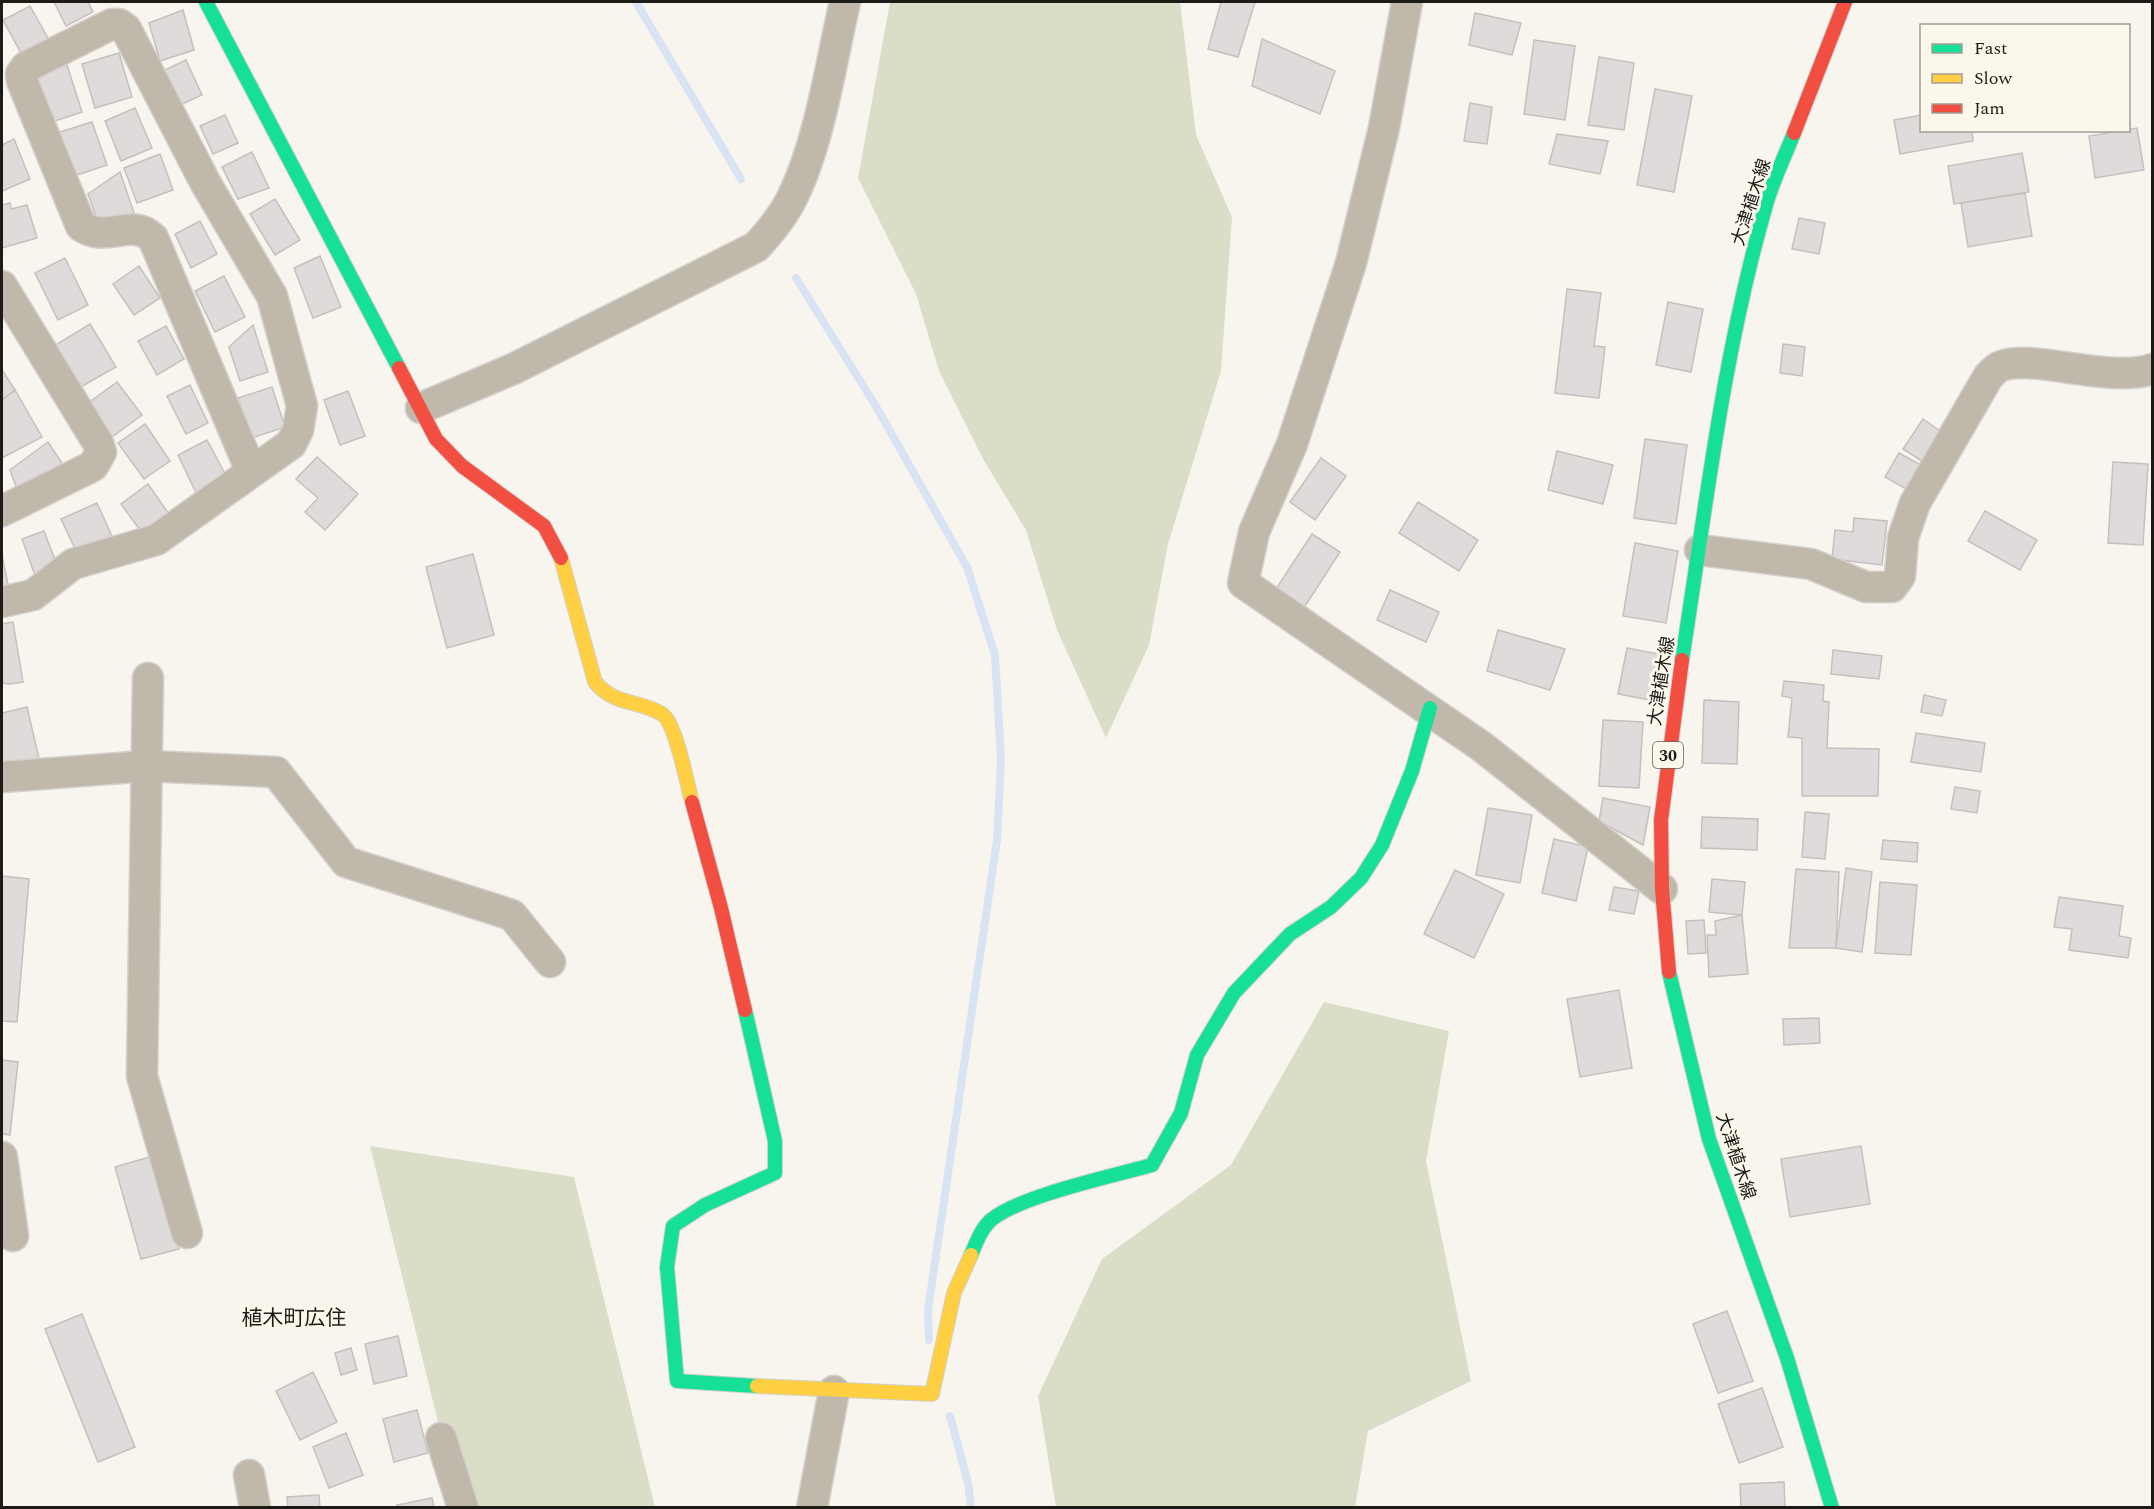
<svg xmlns="http://www.w3.org/2000/svg" width="2154" height="1509" font-family="Spectral,'Noto Sans JP',serif">
<style>
.green{fill:#dadec7}
.lines{fill:none;stroke-linecap:round;stroke-linejoin:round}
.stream{stroke:#d8e3f4;stroke-width:8}
.building{fill:#dedbda;stroke:#c3c0be;stroke-width:1.5}
.street-casing{stroke:#d4d1cc;stroke-width:33}
.fast-casing{stroke:#d4d1cc;stroke-width:16}
.slow-casing{stroke:#d4d1cc;stroke-width:16}
.jam-casing{stroke:#d4d1cc;stroke-width:16}
.street{stroke:#c0b8ab;stroke-width:30}
.fast{stroke:#16e098;stroke-width:14}
.slow{stroke:#ffcf43;stroke-width:14}
.jam{stroke:#f24e42;stroke-width:14}
.labels{text-anchor:middle;stroke-width:6;stroke-linejoin:round;paint-order:stroke}
.shield{fill:#fbf7eb;stroke:#5f5d56;stroke-width:1.5}
.shield-label{font-size:16px;font-weight:bold;fill:#1c1b16}
.street-label{font-size:18px;fill:#1c1b16;stroke:#fbf7eb}
.quarter-label{font-size:21px;fill:#1c1b16;stroke:#fbf7eb}
</style>
<rect width="100%" height="100%" fill="#f8f5ee"/>
<!-- green -->
<g class="green">
<path d="M890 2H1180L1196 135 1232 217 1221 371 1168 544 1149 645 1106 738 1057 630 1026 530 983 459 939 371 916 294 858 178Z"/>
<path d="M1324 1002 1449 1031 1426 1161 1471 1381 1368 1431 1355 1507H1056L1038 1396 1102 1259 1231 1165Z"/>
<path d="M370 1146 574 1177 655 1507H459Z"/>
</g>
<g class="lines">
<!-- stream -->
<g class="stream">
<path d="M636 2 741 179"/>
<path d="M796 278 874 403 967 567 995 655 1001 760 997 840 928 1310 929 1340"/>
<path d="M950 1416 968 1483 971 1508"/>
</g>
</g>
<!-- building -->
<g class="building">
<path d="M54 2H88L93 12 66 26Z"/>
<path d="M1221 2H1255L1238 57 1208 49Z"/>
<path d="M30 6 49 40 22 55 3 20Z"/>
<path d="M183 10 194 50 160 61 149 23Z"/>
<path d="M1475 13 1521 23 1512 55 1469 45Z"/>
<path d="M1262 39 1335 71 1320 114 1252 86Z"/>
<path d="M1534 40 1575 46 1565 120 1524 114Z"/>
<path d="M119 53 132 97 95 108 82 64Z"/>
<path d="M1599 57 1634 63 1624 130 1588 125Z"/>
<path d="M186 60 202 95 180 105 163 71Z"/>
<path d="M67 65 82 112 52 122 36 75Z"/>
<path d="M1655 89 1692 96 1674 192 1637 185Z"/>
<path d="M1470 103 1492 107 1487 144 1464 141Z"/>
<path d="M135 108 152 148 121 161 105 121Z"/>
<path d="M225 115 238 143 213 154 200 126Z"/>
<path d="M1922 115V130H1972L1973 141 1900 154 1894 120Z"/>
<path d="M92 122 107 165 74 176 60 132Z"/>
<path d="M2137 128 2144 170 2095 178 2089 136Z"/>
<path d="M1557 134 1608 141 1600 174 1549 164Z"/>
<path d="M14 139 30 179 2 191V145Z"/>
<path d="M252 152 269 188 238 199 222 167Z"/>
<path d="M2022 153 2029 192 1954 204 1948 166Z"/>
<path d="M160 154 173 190 137 203 124 168Z"/>
<path d="M120 172 134 213 99 225 88 194Z"/>
<path d="M2025 193 2032 236 1968 247 1961 203Z"/>
<path d="M275 199 300 240 275 255 250 214Z"/>
<path d="M10 203 11 209 27 205 37 238 2 248V205Z"/>
<path d="M1799 218 1825 223 1819 254 1792 249Z"/>
<path d="M200 221 217 254 191 268 175 234Z"/>
<path d="M320 256 341 307 313 318 294 268Z"/>
<path d="M65 258 88 305 58 320 35 273Z"/>
<path d="M139 266 160 298 134 315 113 284Z"/>
<path d="M224 276 245 317 215 332 195 291Z"/>
<path d="M1567 289 1601 293 1594 346 1605 347 1599 398 1555 393Z"/>
<path d="M1668 302 1703 309 1691 372 1656 365Z"/>
<path d="M90 324 116 367 79 388 54 346Z"/>
<path d="M253 325 268 372 240 381 229 347Z"/>
<path d="M166 326 184 359 157 375 138 341Z"/>
<path d="M1783 344 1805 347 1802 376 1780 373Z"/>
<path d="M2 370 15 390 2 400Z"/>
<path d="M117 382 142 415 112 437 87 404Z"/>
<path d="M190 385 208 423 186 434 167 396Z"/>
<path d="M272 387 285 427 252 438 238 398Z"/>
<path d="M15 390 42 437 2 458V400Z"/>
<path d="M348 391 365 436 340 445 324 400Z"/>
<path d="M1923 419 1947 436 1928 465 1903 449Z"/>
<path d="M145 424 170 461 144 479 118 443Z"/>
<path d="M1645 439 1687 445 1676 524 1634 518Z"/>
<path d="M207 440 231 485 200 501 178 455Z"/>
<path d="M48 442 65 468 18 492 10 470Z"/>
<path d="M1557 451 1613 465 1603 504 1548 490Z"/>
<path d="M1899 453 1921 465 1908 490 1885 477Z"/>
<path d="M317 457 358 494 325 530 305 512 318 498 296 479Z"/>
<path d="M1321 458 1346 476 1315 520 1290 502Z"/>
<path d="M2113 462 2148 464 2143 545 2108 543Z"/>
<path d="M148 484 171 517 145 537 121 504Z"/>
<path d="M1418 502 1478 540 1459 571 1399 533Z"/>
<path d="M97 503 115 543 80 559 61 519Z"/>
<path d="M1985 511 2037 540 2020 570 1968 541Z"/>
<path d="M1854 518 1887 521 1882 565 1832 559 1835 530 1853 532Z"/>
<path d="M44 531 59 570 36 578 22 539Z"/>
<path d="M1312 534 1340 552 1302 611 1274 592Z"/>
<path d="M1635 543 1678 551 1666 623 1623 616Z"/>
<path d="M473 554 494 635 447 648 426 567Z"/>
<path d="M2 555 10 595 2 596Z"/>
<path d="M1390 590 1439 612 1426 642 1377 620Z"/>
<path d="M13 622 23 682 10 684 2 683V624Z"/>
<path d="M1498 630 1565 649 1550 690 1487 671Z"/>
<path d="M1627 648 1664 655 1655 701 1618 694Z"/>
<path d="M1833 650 1882 656 1879 679 1831 674Z"/>
<path d="M1784 681 1824 685 1823 701 1829 702 1827 748 1879 749 1878 796H1802V738L1788 737 1792 698 1782 696Z"/>
<path d="M1924 695 1946 700 1942 716 1921 712Z"/>
<path d="M1704 700 1739 702 1737 764 1702 763Z"/>
<path d="M27 707 40 763 2 773V713Z"/>
<path d="M1603 720 1643 722 1639 788 1599 786Z"/>
<path d="M1916 733 1985 743 1981 772 1911 762Z"/>
<path d="M1955 787 1980 791 1977 813 1951 809Z"/>
<path d="M1603 798 1650 807 1643 845 1599 821Z"/>
<path d="M1488 808 1532 815 1520 883 1476 875Z"/>
<path d="M1805 812 1829 814 1825 859 1802 857Z"/>
<path d="M1702 817 1758 819 1757 850 1701 848Z"/>
<path d="M1554 839 1588 847 1576 901 1542 893Z"/>
<path d="M1883 840 1918 843 1917 862 1881 859Z"/>
<path d="M1846 868 1872 872 1862 952 1836 948Z"/>
<path d="M1796 869 1839 872 1836 948H1789Z"/>
<path d="M1455 870 1504 894 1474 958 1424 934Z"/>
<path d="M2 876 29 879 17 1022 2 1021Z"/>
<path d="M1712 879 1745 882 1742 915 1709 912Z"/>
<path d="M1880 882 1917 885 1911 955 1875 953Z"/>
<path d="M1614 887 1639 891 1634 914 1609 910Z"/>
<path d="M2059 897 2123 906 2119 936 2131 938 2128 958 2069 950 2072 929 2054 927Z"/>
<path d="M1742 915 1748 974 1709 977 1707 935H1716L1715 921Z"/>
<path d="M1704 920 1706 953 1688 954 1686 921Z"/>
<path d="M1619 990 1632 1068 1580 1077 1567 999Z"/>
<path d="M1819 1018 1820 1043 1784 1045 1783 1019Z"/>
<path d="M2 1060 18 1062 10 1135 2 1134Z"/>
<path d="M1861 1146 1870 1204 1790 1217 1781 1159Z"/>
<path d="M153 1156 179 1249 141 1259 115 1167Z"/>
<path d="M1727 1311 1753 1381 1718 1393 1693 1324Z"/>
<path d="M82 1314 135 1447 98 1462 45 1329Z"/>
<path d="M398 1336 407 1376 374 1384 365 1344Z"/>
<path d="M351 1348 357 1370 341 1375 335 1353Z"/>
<path d="M313 1372 337 1422 300 1440 276 1391Z"/>
<path d="M1762 1388 1783 1447 1739 1463 1718 1404Z"/>
<path d="M417 1410 428 1453 394 1462 383 1419Z"/>
<path d="M346 1433 363 1475 329 1488 313 1447Z"/>
<path d="M1784 1482 1785 1508H1741L1740 1484Z"/>
<path d="M319 1495 320 1508H288L287 1497Z"/>
<path d="M432 1498 434 1508H398L397 1505Z"/>
</g>
<g class="lines">
<!-- street casing -->
<g class="street-casing">
<g id="street">
<path d="M1407 2 1384 128 1351 263 1292 444 1254 532 1243 583 1481 746 1662 889"/>
<path d="M2 286 98 443 101 452 93 466 2 511"/>
<path d="M421 408 513 369 756 247C770 232 784 215 793 196 820 141 831 62 845 2"/>
<path d="M1700 550 1811 564 1866 587H1892L1900 576 1903 538 1915 503 1988 377C1991 374 1995 369 1999 367 2027 352 2109 384 2152 369"/>
<path d="M2 602 33 595 73 564 156 540 291 444 298 430 302 406 272 296 205 182 126 29 119 24H112L26 67 21 74 22 81 81 226C107 244 131 217 153 238L251 471"/>
<path d="M148 678 142 1076 187 1233"/>
<path d="M2 777 147 766 276 772 346 862 512 915 550 962"/>
<path d="M2 1157 13 1236"/>
<path d="M441 1438 463 1508"/>
<path d="M249 1475 255 1508"/>
<path d="M812 1508 834 1391"/>
</g>
</g>
<!-- fast casing -->
<g class="fast-casing">
<g id="fast">
<path d="M206 2 399 368"/>
<path d="M1682 660C1706 507 1723 353 1766 205 1773 180 1785 156 1794 133"/>
<path d="M1669 972 1709 1139 1787 1358 1832 1508"/>
<path d="M745 1010 775 1141V1173L705 1205 673 1226 667 1267 677 1381 757 1386"/>
<path d="M971 1255C976 1243 981 1229 991 1220 1019 1196 1113 1176 1152 1165L1181 1113 1197 1055 1234 993 1290 934 1331 907 1361 878 1382 845 1412 771 1430 708"/>
</g>
</g>
<!-- slow casing -->
<g class="slow-casing">
<g id="slow">
<path d="M561 558 595 682C616 707 638 699 662 714 676 723 687 784 692 802"/>
<path d="M757 1386 932 1394 954 1293 971 1255"/>
</g>
</g>
<!-- jam casing -->
<g class="jam-casing">
<g id="jam">
<path d="M1794 133 1845 2"/>
<path d="M399 368 436 439 462 466 544 526 561 558"/>
<path d="M692 802 721 908 745 1010"/>
<path d="M1669 972 1662 889 1661 820 1682 660"/>
</g>
</g>
<!-- street -->
<use href="#street" class="street"/>
<!-- fast -->
<use href="#fast" class="fast"/>
<!-- slow -->
<use href="#slow" class="slow"/>
<!-- jam -->
<use href="#jam" class="jam"/>
</g>
<g class="labels">
<!-- shield labels -->
<rect class="shield" x="1653" y="742" width="30" height="26" rx="4.5"/>
<g class="shield-label">
<text x="1668" y="761">30</text>
</g>
<!-- street labels -->
<g class="street-label">
<text transform="translate(1751 202) rotate(-72)" y="6">大津植木線</text>
<text transform="translate(1661 681) rotate(-81)" y="6">大津植木線</text>
<text transform="translate(1736 1156) rotate(72)" y="6">大津植木線</text>
</g>
<!-- quarter labels -->
<g class="quarter-label">
<text x="294" y="1325">植木町広住</text>
</g>
</g>
<!-- border -->
<rect width="2154" height="1509" fill="none" stroke="#1c1b16" stroke-width="6"/>
<!-- legend -->
<rect x="1920" y="24" width="210" height="108" fill="#fbf7eb" stroke="#a29f96" stroke-width="1.5"/>
<rect x="1932" y="44" width="30" height="9" fill="#16e098" stroke="#a29f96" stroke-width="1.5"/>
<text x="1974" y="54" font-size="18" fill="#1c1b16">Fast</text>
<rect x="1932" y="74" width="30" height="9" fill="#ffcf43" stroke="#a29f96" stroke-width="1.5"/>
<text x="1974" y="84" font-size="18" fill="#1c1b16">Slow</text>
<rect x="1932" y="104" width="30" height="9" fill="#f24e42" stroke="#a29f96" stroke-width="1.5"/>
<text x="1974" y="114" font-size="18" fill="#1c1b16">Jam</text>
</svg>
